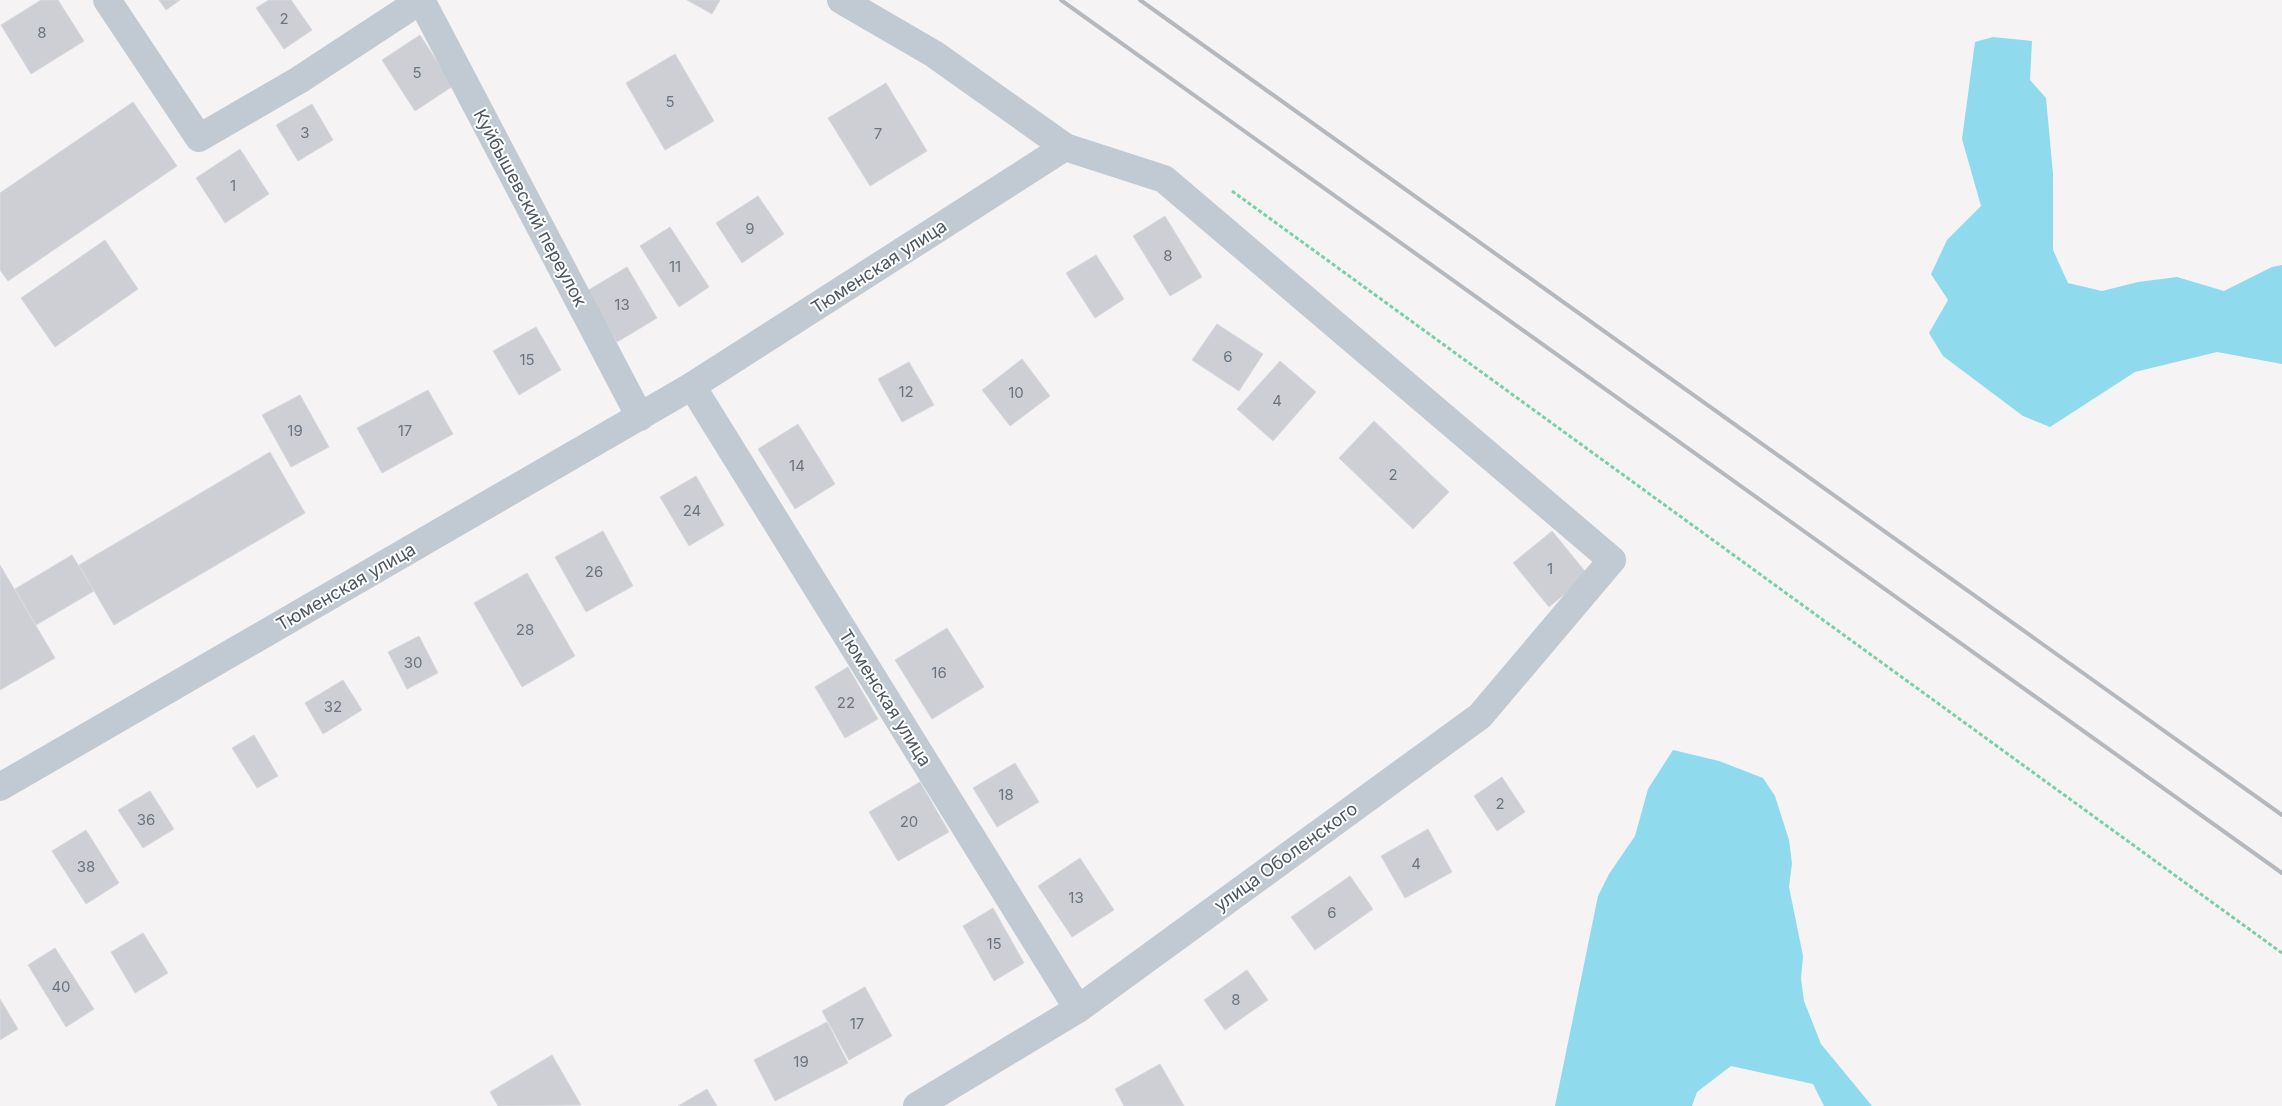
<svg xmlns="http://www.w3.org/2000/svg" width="2282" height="1106" font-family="Inter,sans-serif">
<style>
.water{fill:#90daee}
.building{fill:#cdcfd5;stroke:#d7d9de}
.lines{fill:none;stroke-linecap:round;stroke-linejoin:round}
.path{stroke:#7ad0a6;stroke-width:3;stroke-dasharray:4 2.5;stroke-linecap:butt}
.minor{stroke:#c1cad2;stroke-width:28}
.rail{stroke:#b5b8bd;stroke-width:4}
.labels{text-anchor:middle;stroke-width:4;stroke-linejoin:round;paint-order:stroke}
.number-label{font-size:15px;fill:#6b747e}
.street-label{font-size:18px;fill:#4a5661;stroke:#fff}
</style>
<rect width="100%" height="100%" fill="#f5f3f3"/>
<!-- water -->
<g class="water">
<path d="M1993 37 2032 41 2030 80 2046 98 2053 174V250L2068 283 2102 291 2138 282 2177 277 2224 291 2272 267 2282 265V364L2217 352 2135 372 2050 427 2023 416 1943 356 1929 333 1948 300 1931 274 1947 240 1981 206 1962 139 1975 42Z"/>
<path d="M1673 750 1719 761 1763 778 1775 796 1789 840 1792 863 1789 887 1803 956 1801 979 1804 1001 1821 1044 1872 1106H1824L1813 1084 1731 1066 1697 1092 1692 1106H1555L1598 896 1609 874 1635 836 1648 789Z"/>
</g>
<!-- building -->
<g class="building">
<path d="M41 0H58L84 41 31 74 1 25Z"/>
<path d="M159 0H180L166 10Z"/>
<path d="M269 0H291L312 30 284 49 256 8Z"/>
<path d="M687 0H720L712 14Z"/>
<path d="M420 35 453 86 415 111 382 60Z"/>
<path d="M675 54 714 121 665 150 626 83Z"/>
<path d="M886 83 927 151 870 186 828 118Z"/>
<path d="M133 102 177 166 8 281 0 270V193Z"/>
<path d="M312 104 333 140 298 161 276 125Z"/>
<path d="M240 149 269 194 225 223 196 178Z"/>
<path d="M758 196 784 234 742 263 716 223Z"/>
<path d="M1165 216 1202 277 1170 296 1133 236Z"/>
<path d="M670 227 709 287 679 307 640 246Z"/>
<path d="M105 240 138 289 55 347 21 298Z"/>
<path d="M1096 255 1124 299 1095 318 1066 273Z"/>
<path d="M627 267 657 318 617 342 587 291Z"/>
<path d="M1217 324 1263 354 1239 391 1192 360Z"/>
<path d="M536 327 561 370 519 395 493 351Z"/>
<path d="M1022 359 1050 396 1010 426 982 390Z"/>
<path d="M1280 361 1316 392 1273 441 1237 409Z"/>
<path d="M909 362 934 405 902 422 878 379Z"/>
<path d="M428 390 453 434 382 473 357 428Z"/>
<path d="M300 395 329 447 291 467 262 415Z"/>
<path d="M1374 421 1449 492 1413 529 1339 458Z"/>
<path d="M798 424 835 484 795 509 758 449Z"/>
<path d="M270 452 305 513 114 625 79 565Z"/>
<path d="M696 476 724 525 689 546 660 497Z"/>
<path d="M603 531 633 586 586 612 555 557Z"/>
<path d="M1552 531 1588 575 1549 607 1513 563Z"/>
<path d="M72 555 94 591 36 625 15 589Z"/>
<path d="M0 565 55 658 0 690Z"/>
<path d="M527 573 575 656 522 687 474 603Z"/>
<path d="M947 628 984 687 932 719 895 660Z"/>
<path d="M419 636 438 673 407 689 388 652Z"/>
<path d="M848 667 878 719 845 738 815 687Z"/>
<path d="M343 680 362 710 323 734 305 703Z"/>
<path d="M254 735 278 776 257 788 232 748Z"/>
<path d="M1015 763 1039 802 997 827 973 788Z"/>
<path d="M1502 777 1525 812 1497 831 1474 796Z"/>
<path d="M920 782 949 832 898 861 869 812Z"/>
<path d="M150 791 174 829 143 848 118 810Z"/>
<path d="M1428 829 1452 872 1405 898 1381 856Z"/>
<path d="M86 830 119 883 86 904 52 851Z"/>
<path d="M1080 858 1114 910 1072 937 1038 886Z"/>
<path d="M1350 876 1373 909 1315 950 1291 917Z"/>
<path d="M993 908 1024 963 994 981 963 926Z"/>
<path d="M143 933 168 973 135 993 111 952Z"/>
<path d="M55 948 94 1009 66 1027 28 965Z"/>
<path d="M1247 970 1268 1000 1225 1030 1204 1000Z"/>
<path d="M865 987 892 1036 849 1060 822 1011Z"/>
<path d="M0 999 18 1029 0 1040Z"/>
<path d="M827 1022 848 1063 775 1101 754 1060Z"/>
<path d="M552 1055 581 1105 498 1106 490 1092Z"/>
<path d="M1160 1064 1184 1106H1124L1115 1089Z"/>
<path d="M707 1089 717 1106H678Z"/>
</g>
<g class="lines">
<!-- path -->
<path class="path" d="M1232 191 2282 953"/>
<!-- minor -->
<g class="minor">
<path d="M107 0 199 138 299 80 421 0"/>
<path d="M421 0 640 417"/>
<path d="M841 0 934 54 1065 147 1164 179 1612 560 1480 716 1078 1009 917 1106"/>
<path d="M692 386 1078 1009"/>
<path d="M0 787 692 386 1065 147"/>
</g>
<!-- rail -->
<g class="rail">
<path d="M1061 0 2282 873"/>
<path d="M1140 0 2282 815"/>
</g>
</g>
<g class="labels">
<!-- number labels -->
<g class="number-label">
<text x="284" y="24">2</text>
<text x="42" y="38">8</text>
<text x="417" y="78">5</text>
<text x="670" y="107">5</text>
<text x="305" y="138">3</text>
<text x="878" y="139">7</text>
<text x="233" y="191">1</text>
<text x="750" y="234">9</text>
<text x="1168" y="261">8</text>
<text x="675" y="272">11</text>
<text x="622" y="310">13</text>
<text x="1228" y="362">6</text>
<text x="527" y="365">15</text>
<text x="906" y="397">12</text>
<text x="1016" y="398">10</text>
<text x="1277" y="406">4</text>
<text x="295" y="436">19</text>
<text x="405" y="436">17</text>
<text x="797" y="471">14</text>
<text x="1393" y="480">2</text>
<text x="692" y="516">24</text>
<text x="1550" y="574">1</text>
<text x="594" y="577">26</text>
<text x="525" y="635">28</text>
<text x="413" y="668">30</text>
<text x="939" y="678">16</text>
<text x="846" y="708">22</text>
<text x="333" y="712">32</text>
<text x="1006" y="800">18</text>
<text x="1500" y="809">2</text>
<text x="146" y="825">36</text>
<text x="909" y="827">20</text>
<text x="1416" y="869">4</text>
<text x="86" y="872">38</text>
<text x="1076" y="903">13</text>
<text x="1332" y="918">6</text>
<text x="994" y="949">15</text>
<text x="61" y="992">40</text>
<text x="1236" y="1005">8</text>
<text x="857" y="1029">17</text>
<text x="801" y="1067">19</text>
</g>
<!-- street labels -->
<g class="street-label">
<text transform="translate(530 208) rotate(62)" y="6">Куйбышевский переулок</text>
<text transform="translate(879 267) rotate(-33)" y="6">Тюменская улица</text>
<text transform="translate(346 587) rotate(-30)" y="6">Тюменская улица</text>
<text transform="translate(885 698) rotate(58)" y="6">Тюменская улица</text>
<text transform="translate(1286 857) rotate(-36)" y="6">улица Оболенского</text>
</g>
</g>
</svg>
